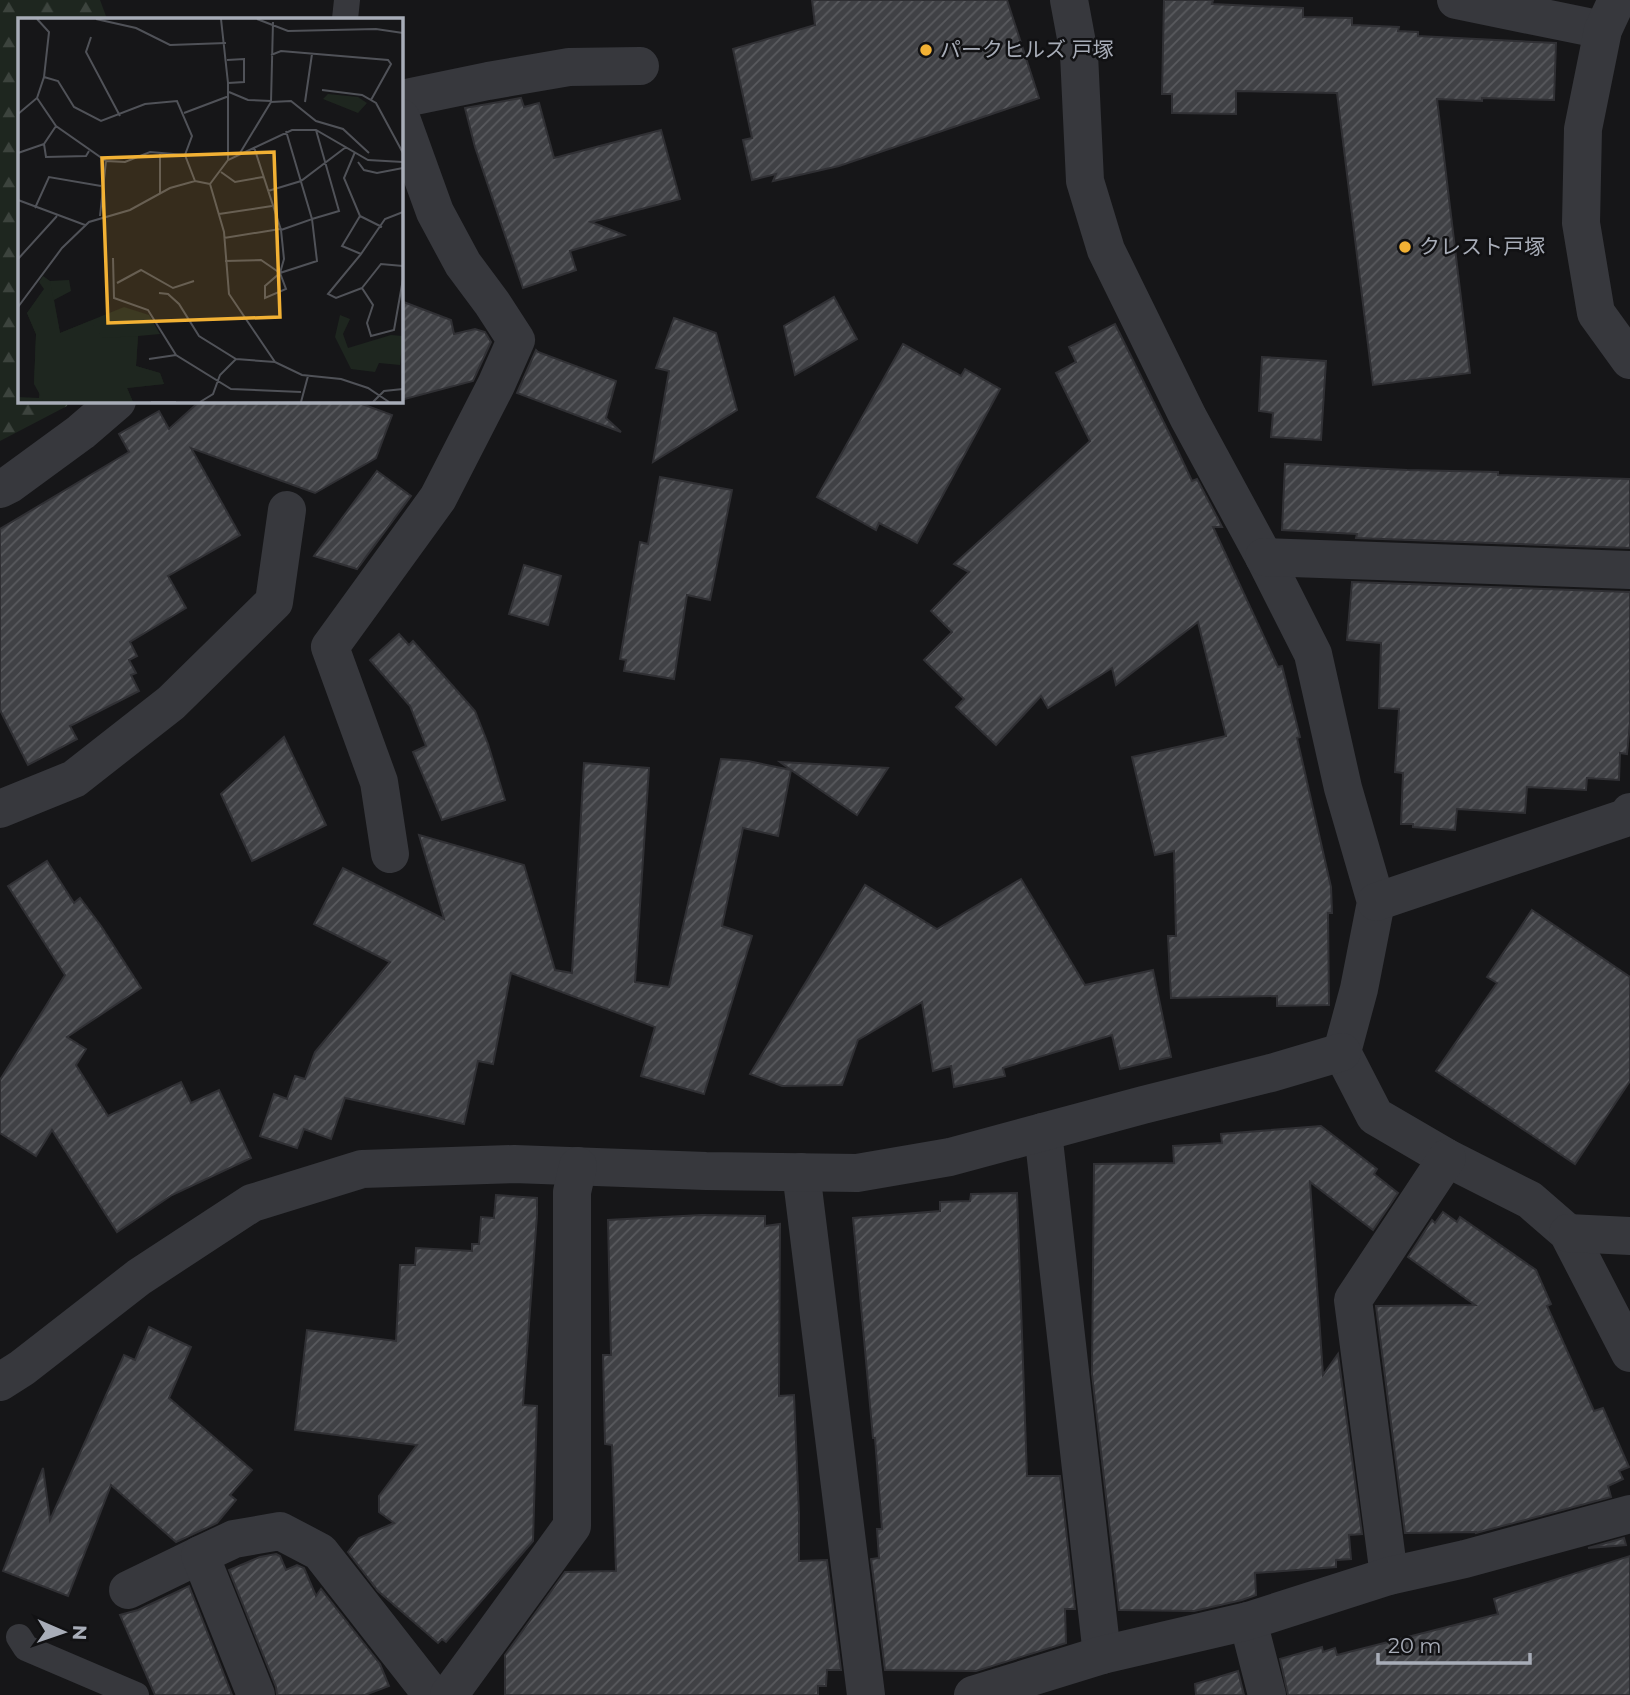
<svg xmlns="http://www.w3.org/2000/svg" width="1630" height="1695" font-family="Montserrat,'Noto Sans JP',sans-serif">
<style>
.forest{fill:url(#forest-firs)}
.building{fill:url(#building-hatch);stroke:#303034;stroke-width:2}
.lines{fill:none;stroke-linecap:round;stroke-linejoin:round}
.lane{stroke:#37383d;stroke-width:26}
.street{stroke:#37383d;stroke-width:38}
.poi-dot{fill:#f2b134;stroke:#111113;stroke-width:2.5}
.labels{text-anchor:middle;stroke-width:5;stroke-linejoin:round;paint-order:stroke}
.poi-label{font-size:21px;fill:#a8adb8;stroke:#111113;text-anchor:start}
.inset-road{fill:none;stroke:#505258;stroke-width:2}
.view{fill:#f2b134;fill-opacity:0.15;stroke:#f2b134;stroke-width:3.5}
.inset-edge{fill:none;stroke:#a8adb8;stroke-width:3.5}
</style>
<defs>
<pattern id="forest-firs" width="22" height="20" patternUnits="userSpaceOnUse" patternTransform="scale(1.75)"><rect width="22" height="20" fill="#1e261f"/><path d="M5 1l3.5 6h-7zM16 11l3.5 6h-7z" fill="#3c433d"/></pattern>
<pattern id="building-hatch" width="6" height="6" patternUnits="userSpaceOnUse" patternTransform="scale(1.75)"><rect width="6" height="6" fill="#404145"/><path d="M-1 1l2-2M0 6l6-6M5 7l2-2" fill="none" stroke="#595a5e"/></pattern>
</defs>
<rect width="100%" height="100%" fill="#161618"/>
<!-- forest -->
<path class="forest" d="M0 0H100L107 19H19V401H69L67 406 0 441Z"/>
<!-- building -->
<g class="building">
<path d="M812 0H1007L1039 98 839 166 773 181 776 174 752 180 743 140 752 138 733 49 815 25Z"/>
<path d="M1164 0H1213L1212 4 1303 8V17L1352 18V25L1399 27 1398 31 1418 32V36L1556 43 1554 100 1482 98V101L1437 99 1470 373 1373 385 1337 93 1236 91V114L1172 113V94H1162Z"/>
<path d="M521 98 524 107 539 103 554 158 661 130 680 199 591 222 624 235 570 251 576 270 523 288 475 147 465 108Z"/>
<path d="M834 297 857 339 795 375 784 326Z"/>
<path d="M401 301 451 320 454 334 475 329 485 332 491 342 473 381 401 400Z"/>
<path d="M674 318 716 333 737 410 653 462 669 371 656 368Z"/>
<path d="M1115 324 1176 447 1192 481 1197 479 1218 519 1222 527H1213L1278 667 1282 666 1300 737 1297 738 1331 887 1332 913H1328L1329 1005 1277 1006V996L1171 998 1168 936H1176L1174 851 1155 855 1132 757 1226 736 1198 622 1116 685 1112 668 1048 708 1041 696 996 745 956 707 964 699 924 660 952 632 931 611 969 572 954 564 1090 441 1056 373 1076 362 1069 347Z"/>
<path d="M903 344 961 376 965 369 1000 389 917 543 879 523 876 530 817 497Z"/>
<path d="M536 350 538 352 616 381 606 418 621 432 517 393Z"/>
<path d="M1262 357 1326 361 1321 440 1271 437 1273 413 1259 411Z"/>
<path d="M200 401H354L392 415 376 458 315 493 191 448 240 535 168 576 186 608 130 642 137 656 129 660 136 673 131 675 139 691 70 726 77 739 28 765 0 710V529L129 452 119 434 159 411 169 429Z"/>
<path d="M1285 464 1407 470 1498 472V475L1630 479V548L1356 538 1357 534 1282 530Z"/>
<path d="M377 471 411 496 357 569 314 556Z"/>
<path d="M660 477 732 490 710 600 687 595 674 679 624 671 626 660 620 659 640 542 648 544Z"/>
<path d="M524 565 561 576 548 625 509 614Z"/>
<path d="M1352 582 1630 592V722L1627 754 1620 753 1619 780 1587 778 1586 790 1527 787 1525 813 1457 809 1455 830 1413 827V824H1401L1403 773 1395 772 1399 709 1379 708 1381 643 1347 640Z"/>
<path d="M399 634 409 645 413 641 475 711 488 744 505 800 442 820 413 752 426 746 410 706 370 660Z"/>
<path d="M284 737 326 825 252 861 221 794Z"/>
<path d="M721 759 748 761 791 770 780 762 888 768 857 815 791 770 778 836 743 828 722 926 752 936 704 1094 641 1076 655 1027 511 973 493 1064 478 1061 464 1124 345 1098 331 1139 304 1129 297 1148 260 1136 274 1094 287 1099 295 1076 305 1079 315 1052 390 962 314 924 343 868 444 919 419 835 524 865 555 970 572 973 584 763 649 768 635 982 669 987Z"/>
<path d="M47 861 74 903 80 898 101 926 141 988 67 1037 86 1049 76 1065 108 1116 181 1082 191 1103 219 1090 251 1158 172 1195 117 1232 52 1130 36 1156 0 1133V1080L65 975 8 886Z"/>
<path d="M1021 879 1085 985 1153 970 1171 1057 1120 1069 1112 1035 1003 1068 1005 1076 954 1087 951 1066 933 1071 922 1002 858 1040 842 1085 782 1086 750 1074 865 885 937 929Z"/>
<path d="M1532 910 1630 977V1081L1575 1164 1436 1071 1497 983 1487 977Z"/>
<path d="M1321 1126 1377 1169 1374 1174 1398 1193 1373 1230 1310 1182 1323 1375 1338 1354 1362 1534 1349 1535 1351 1559 1336 1560V1567L1255 1573 1256 1595 1242 1600 1194 1611 1119 1610 1092 1374 1094 1164 1174 1163 1173 1146 1222 1143 1221 1134Z"/>
<path d="M1017 1193 1027 1476H1060L1075 1609H1065L1066 1643 976 1671 885 1670 871 1559 879 1558 877 1529H882L875 1438H873L853 1218 940 1211V1202L970 1201 971 1194Z"/>
<path d="M496 1195 537 1198V1215L523 1405 537 1406 533 1541 446 1642 442 1639 438 1643 378 1591 348 1552 359 1538 394 1523 379 1512V1496L417 1445 295 1430 307 1330 396 1341 400 1265H415L416 1248 472 1251V1244H479L481 1217 494 1218Z"/>
<path d="M1443 1212 1457 1222 1460 1217 1536 1270 1551 1304 1547 1306 1594 1411 1603 1408 1629 1467 1619 1471 1623 1479 1608 1486 1611 1497 1476 1533V1532L1405 1533 1376 1306 1475 1305 1408 1257 1432 1220 1435 1223Z"/>
<path d="M702 1215 765 1216V1226L780 1224 779 1396 794 1395 799 1513V1561L827 1560 841 1670H827L826 1686H818V1695H505V1655L565 1572 616 1571 612 1445 605 1444 603 1355H611L608 1220Z"/>
<path d="M149 1327 191 1347 169 1398 252 1470 230 1495 236 1500 217 1523 176 1542 111 1485 68 1596 3 1571 43 1468 50 1520 124 1355 135 1360Z"/>
<path d="M1624 1538 1626 1545 1588 1548Z"/>
<path d="M276 1554 280 1556 286 1570 297 1565 304 1568 316 1596 321 1589 380 1664 389 1686 365 1695H277L276 1687 229 1570 260 1557Z"/>
<path d="M1630 1556V1695H1288L1280 1659 1322 1647 1323 1652 1335 1648 1337 1655 1498 1614 1494 1599Z"/>
<path d="M189 1586 232 1695H155L120 1615 138 1610Z"/>
<path d="M1238 1671 1244 1695H1196L1195 1684Z"/>
</g>
<g class="lines">
<!-- lane -->
<g class="lane">
<path d="M345 19 347 0"/>
<path d="M19 1637 26 1648 136 1695"/>
</g>
<!-- street -->
<g class="street">
<path d="M1069 0 1079 54 1085 181 1106 250 1188 417 1264 557 1313 654 1343 788 1376 902 1359 989 1342 1052 1375 1116 1447 1158 1530 1200 1568 1233 1630 1353"/>
<path d="M1456 0 1603 30"/>
<path d="M1617 0 1603 30 1583 129 1581 223 1596 313 1630 360"/>
<path d="M401 99 488 81 569 67 640 66"/>
<path d="M0 489 10 484 81 432 117 401"/>
<path d="M1264 557 1630 570"/>
<path d="M0 809 74 779 171 703 274 602 287 510"/>
<path d="M390 854 379 782 330 647 438 498 496 385 516 340 492 303 463 264 435 212 401 118"/>
<path d="M1376 902 1628 817 1630 812"/>
<path d="M1043 1132 1102 1655"/>
<path d="M801 1172 866 1695"/>
<path d="M1568 1233 1630 1236"/>
<path d="M0 1382 22 1368 139 1277 252 1203 362 1169 514 1164 706 1171 857 1173 950 1157 1143 1105 1271 1073 1342 1052"/>
<path d="M1389 1576 1353 1300 1447 1158"/>
<path d="M128 1590 200 1555"/>
<path d="M1248 1621 1267 1695"/>
<path d="M256 1695 200 1555 234 1539 280 1531 320 1552 432 1695"/>
<path d="M449 1695 572 1526V1192L578 1166"/>
<path d="M973 1695 1102 1655 1248 1621 1389 1576 1465 1559 1630 1514"/>
</g>
</g>
<!-- markers -->
<g class="poi-dot">
<circle cx="926" cy="50" r="7"/>
<circle cx="1405" cy="247" r="7"/>
</g>
<g class="labels">
<!-- poi labels -->
<g class="poi-label">
<text x="940" y="57">パークヒルズ 戸塚</text>
<text x="1419" y="254">クレスト戸塚</text>
</g>
</g>
<!-- overview -->
<g transform="translate(18 18)">
<rect width="385" height="385" fill="#161618"/>
<path d="M310 76 340 79 349 85 340 95 305 81ZM51 262 53 273 36 282 42 315 106 289 131 297 142 316 120 318 118 348 142 355 146 366 109 370 115 384H0V379L21 380 22 369 16 366 18 316 9 295 32 263ZM322 297 332 301 325 316 330 330 373 317 385 318 382 347 361 345 357 354 333 351 317 319Z" fill="#1e261f"/>
<path d="M25 258 32 263 42 315 72 303 85 320 120 318 118 348 142 355 146 366 109 370 115 384H26L16 366 18 316 9 295 26 271 21 264Z" fill="#1e261f"/>
<path class="inset-road" d="M78 1 118 10 152 27 208 25M203 1 210 65V142M239 1 270 13 358 11 385 15M73 19 68 34 102 98M253 37 263 33 370 42 373 46 353 82M209 42 226 41V64L210 65M26 59 40 63 56 89 83 103 127 86 159 83 174 118 167 137 177 163M304 72 344 77 358 85 385 135M211 74 230 82 253 83M19 80 38 108 88 143 107 144 132 134 167 137M253 84 273 83 298 103 325 111 351 135M287 84 294 36M166 95 211 78M0 96 19 80 26 59 31 14 19 1M38 108 26 126 28 139 68 138 71 133M268 113 294 201 321 193 298 112M236 129 263 212 266 241 262 255 268 271 247 280V268L262 255 299 243 294 201 263 212M142 134V175M337 134 326 160 342 198 324 228 343 236 367 201 385 194M0 135 26 126M222 135 253 84 255 4M340 144 346 152 359 155 385 150M203 154 217 164 245 159M192 166 210 142 274 112H298L350 142 385 144M192 166 206 214 211 276 257 344M250 173 283 163 328 129M0 182 67 207M17 190 31 159 83 168M201 196 254 188M82 198 88 143M342 198 364 209M206 220 262 211M343 236 310 276 318 280 344 270M95 240 96 280 130 292 158 337 213 371 283 374M0 241 39 198M207 243 243 242 262 255M385 248 363 246 344 270 355 287 349 305 353 318 376 312 385 261M99 265 123 252 155 270 176 263M141 275 150 276 161 286 181 318 218 341 257 344 284 357 323 361 350 370 371 384M0 289 44 230 71 204 112 192 152 170 177 163 192 166M0 323V350M131 341 158 337M133 384H158M182 384 195 376 202 357 218 341M283 384 290 358M355 384 366 373 385 371"/>
<path class="view" d="M256 134 262 299 90 305 84 140Z"/>
<rect width="385" height="385" class="inset-edge"/>
</g>
<!-- north arrow -->
<g transform="translate(63 1632) rotate(92)" stroke="#111113" stroke-width="5" paint-order="stroke">
<path d="M0-5L12 26L0 18L-12 26Z" fill="#a8adb8"/>
<text y="-10" font-size="19" font-weight="bold" text-anchor="middle" fill="#a8adb8">N</text>
</g>
<!-- scale -->
<path d="M1378 1653v10h152v-10" fill="none" stroke="#a8adb8" stroke-width="3.5"/>
<text x="1388" y="1653" font-size="21" fill="#a8adb8" stroke="#111113" stroke-width="5" paint-order="stroke">20 m</text>
</svg>
